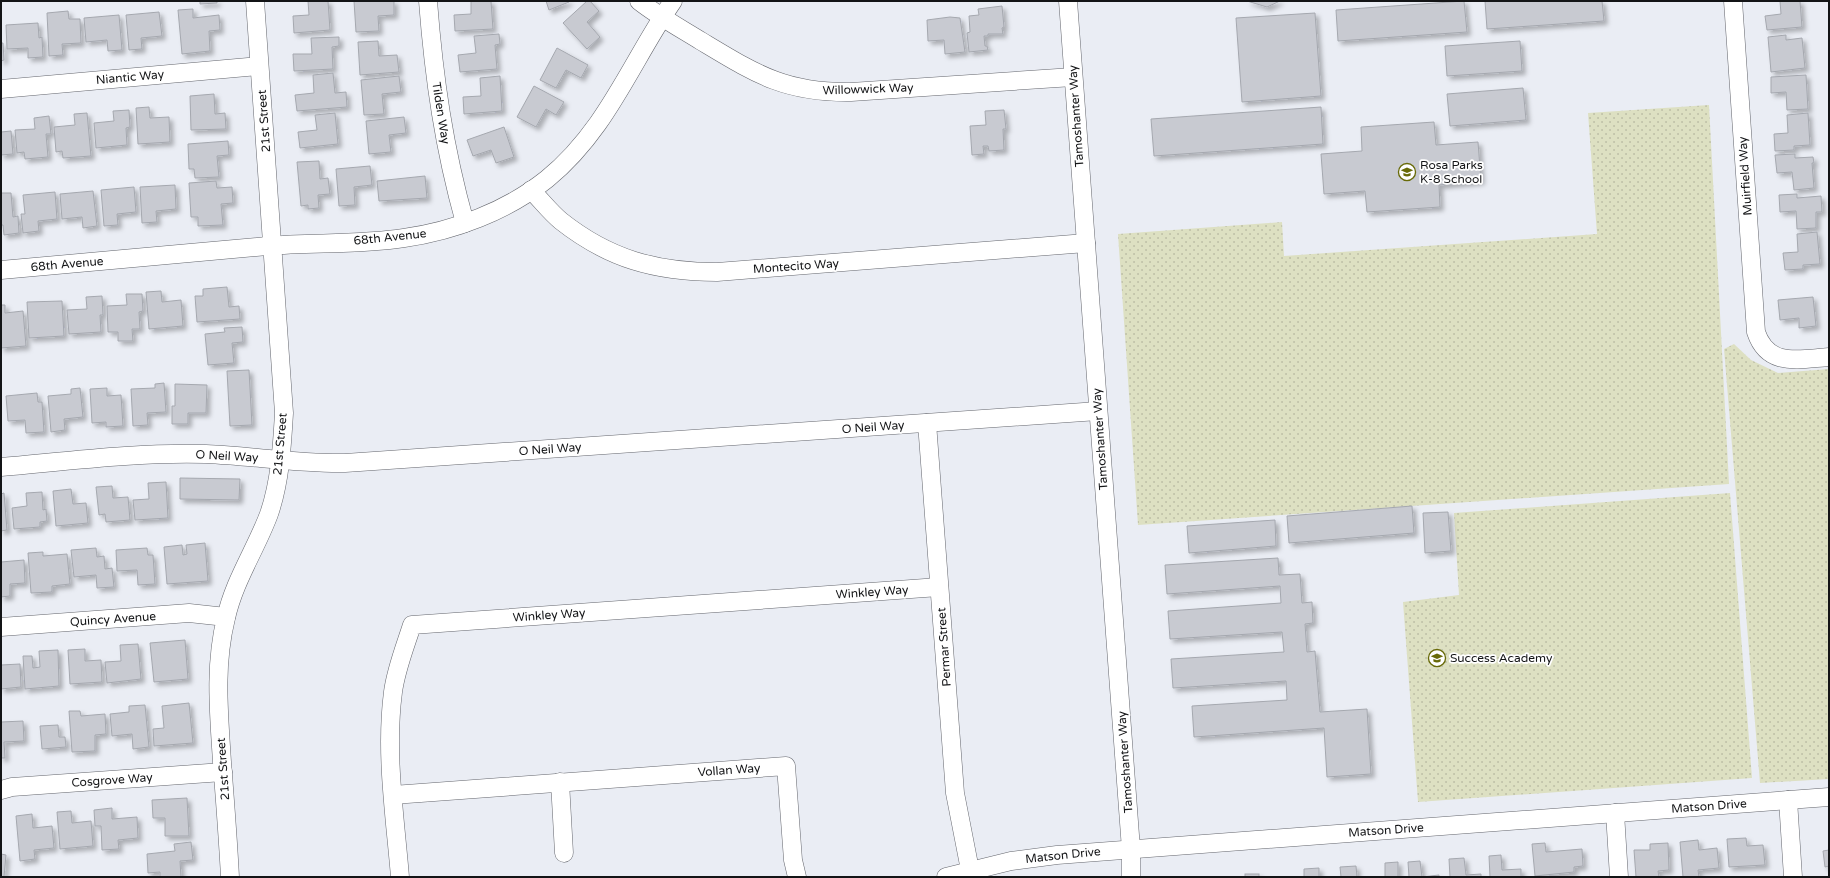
<svg xmlns="http://www.w3.org/2000/svg" width="1830" height="878" font-family="'Varela Round',sans-serif">
<style>
.park{fill:url(#park-dots)}
.building{fill:#c8cad1;stroke:#a5a8af;filter:url(#shadow)}
.lines{fill:none;stroke-linecap:round;stroke-linejoin:round}
.minor-casing{stroke:#64666d;stroke-width:19}
.minor{stroke:#fff;stroke-width:18}
.labels{text-anchor:middle;stroke-width:3.5;stroke-linejoin:round;paint-order:stroke}
.street-label{font-size:12px;fill:#131416;stroke:#fff}
.poi-label{font-size:12px;fill:#131416;stroke:#fff;text-anchor:start}
</style>
<defs>
<pattern id="park-dots" width="8" height="8" patternUnits="userSpaceOnUse"><rect width="8" height="8" fill="#dde0c2"/><path d="M2 2h.1M6 6h.1" fill="none" stroke="#bdbfa6" stroke-width="1.8" stroke-linecap="round"/></pattern>
<filter id="shadow"><feDropShadow dx="3.5" dy="3.5" stdDeviation="2" flood-color="#0004"/></filter>
</defs>
<rect width="100%" height="100%" fill="#eaedf4"/>
<!-- park -->
<g class="park">
<path d="M1709 105 1729 484 1138 525 1118 234 1282 222 1284 256 1597 234 1588 113Z"/>
<path d="M1734 344 1751 360 1778 373 1829 369V779L1760 783 1724 349Z"/>
<path d="M1730 493 1752 778 1418 802 1403 602 1459 595 1454 513Z"/>
</g>
<!-- building -->
<g class="building">
<path d="M200 1H217V3L200 4Z"/>
<path d="M308 1H328L330 30 294 33 293 16 309 15Z"/>
<path d="M354 1H394V15L378 16 379 31 356 32Z"/>
<path d="M471 1H491L493 29 455 31 454 15 471 14Z"/>
<path d="M546 1H569V2L549 10Z"/>
<path d="M587 1H590L599 11 587 22 600 37 587 49 563 23Z"/>
<path d="M1247 1H1280L1267 7Z"/>
<path d="M1464 1 1467 32 1338 41 1336 10Z"/>
<path d="M1485 1H1602L1604 21 1487 29Z"/>
<path d="M1780 1H1800L1802 27 1767 30 1765 16 1781 14Z"/>
<path d="M1002 6 1004 27 1002 28 1003 34H988V36H984L985 46H987L988 50 969 52 967 33 970 32 969 16 979 15 978 9Z"/>
<path d="M193 9V18L219 15 220 30 209 31 210 51 182 54 178 10Z"/>
<path d="M68 11 69 19H80L81 43 62 44 63 55 49 56 47 13Z"/>
<path d="M159 12 162 36 141 38 142 49 129 50 126 15Z"/>
<path d="M1315 13 1321 96 1242 102 1236 18Z"/>
<path d="M119 15 122 50 108 51 107 40 86 42 84 18Z"/>
<path d="M950 17 960 18 965 52 945 54 944 40 928 41 927 20Z"/>
<path d="M38 23 39 38 42 37 43 57 28 58V48L7 49 6 25Z"/>
<path d="M499 34 500 44 495 45 497 69 460 72 458 55 476 53 474 36Z"/>
<path d="M1786 35V40L1802 38 1805 68 1771 72 1768 37Z"/>
<path d="M339 37V46L332 47 333 69 294 71 293 54H312L311 38Z"/>
<path d="M378 41 379 56 397 55 399 72 360 75 358 42Z"/>
<path d="M1520 41 1522 71 1447 76 1445 46Z"/>
<path d="M1 43H3L4 60 1 61Z"/>
<path d="M557 48 588 65 581 78 566 70 556 88 540 80Z"/>
<path d="M333 73 335 93 346 92 347 107 297 111 295 95 314 93 313 75Z"/>
<path d="M1806 75 1808 109 1787 110 1786 92 1771 93V77Z"/>
<path d="M399 76 401 92 382 94 384 114 364 115 361 80Z"/>
<path d="M500 76 502 111 464 114 463 97 481 96 480 78Z"/>
<path d="M534 86 564 102 556 115 546 109 536 127 517 117Z"/>
<path d="M1523 88 1526 120 1450 126 1447 94Z"/>
<path d="M214 94 215 114 225 113 226 129 191 130 190 96Z"/>
<path d="M149 107 150 118 169 117 170 142 138 144 136 108Z"/>
<path d="M1321 107 1323 144 1154 156 1151 119Z"/>
<path d="M129 110 130 127 126 128 127 145 96 148 94 123 114 121 113 111Z"/>
<path d="M1004 110 1006 129H1003L1004 150 989 151 988 146H983L984 154 972 155 970 126 986 125 985 111Z"/>
<path d="M87 113 91 156 63 158 62 151 56 152 54 127 75 125 74 114Z"/>
<path d="M335 113 338 144 300 148 298 132 317 130 315 115Z"/>
<path d="M1808 113 1810 145 1794 146V150L1775 151 1774 134 1788 133 1787 115Z"/>
<path d="M49 116 51 134H46L48 157 25 159 24 152 17 153 15 130 35 129 34 118Z"/>
<path d="M404 117 406 133 389 135 391 152 369 154 366 121Z"/>
<path d="M1434 122 1436 145 1478 142 1481 181 1439 185 1440 207 1367 212 1365 191 1324 194 1321 154 1362 151 1361 127Z"/>
<path d="M504 127 514 157 496 163 491 150 473 156 467 140Z"/>
<path d="M11 131 13 154 1 155V132Z"/>
<path d="M228 141 229 155 217 156 219 177 195 178 194 169H189L188 144Z"/>
<path d="M1795 154V158L1813 157 1814 163H1812L1814 188 1794 190 1792 172 1777 173 1775 155Z"/>
<path d="M319 161 320 179 328 178 330 194 318 195 319 208 308 209V205L301 206 297 162Z"/>
<path d="M370 166 372 185 354 187 355 205 339 206 336 169Z"/>
<path d="M425 176 427 198 379 201 377 181Z"/>
<path d="M216 181 217 188 232 187 233 203 221 204 223 225 198 226V217H191L189 183Z"/>
<path d="M175 185 176 209 156 211 157 222 142 223 140 187Z"/>
<path d="M134 187 136 212 117 214 118 225 104 226 101 190Z"/>
<path d="M93 191 97 226 83 228 82 217 62 219 60 194Z"/>
<path d="M55 192 57 219 38 221 39 231 23 233 21 214H25L23 195Z"/>
<path d="M1 193H11L13 217 18 216 19 233 4 235 3 225H1Z"/>
<path d="M1797 194V198L1821 196 1822 212H1816V228L1797 229 1796 211 1780 212 1779 195Z"/>
<path d="M1817 232 1820 264 1803 265V269L1785 270 1783 253 1798 252 1797 234Z"/>
<path d="M227 287 229 307 239 306 240 319 197 322 195 296H203V289Z"/>
<path d="M161 291 162 302 181 300 183 326 149 329 146 292Z"/>
<path d="M126 294H142L143 311 139 312 140 329H132L133 341H118V332H108L107 306 127 305Z"/>
<path d="M102 296 103 315H100L101 332 69 334 67 310 87 309 86 297Z"/>
<path d="M1813 297 1816 326 1799 328V318L1780 320 1778 300Z"/>
<path d="M62 301 64 336 29 338 27 302Z"/>
<path d="M1 305H5V313L23 311 26 346 1 348Z"/>
<path d="M242 327 243 342 232 343 234 363 208 365 205 334 225 332 224 328Z"/>
<path d="M249 370 252 425 230 426 227 371Z"/>
<path d="M164 383 166 412 147 413 148 425 133 426 131 389 155 388V384Z"/>
<path d="M175 384 207 385 206 413H188V424H172V406H175Z"/>
<path d="M80 388 83 417 64 419 65 430 51 432 48 396 71 394V389Z"/>
<path d="M107 388V396L121 395 123 426 106 427V422L92 423 90 389Z"/>
<path d="M37 393 38 402H42L44 432 26 433 25 420 8 421 6 396Z"/>
<path d="M180 478 240 479 239 500 180 499Z"/>
<path d="M166 482 168 518 135 520 133 500 149 499 148 483Z"/>
<path d="M112 486 113 498 128 497 130 520 106 522 105 514 99 515 96 487Z"/>
<path d="M71 489 73 504 86 503 88 523 56 526 53 491Z"/>
<path d="M42 492 43 510 46 509 47 521 40 522V527L14 529 12 508 27 506 26 493Z"/>
<path d="M4 493 7 530 1 531V494Z"/>
<path d="M1412 506 1414 533 1289 543 1287 516Z"/>
<path d="M1448 512 1451 551 1425 553 1423 513Z"/>
<path d="M1275 520 1276 546 1189 553 1187 526Z"/>
<path d="M205 543 208 581 167 584 164 547 182 545 183 555 187 554 186 545Z"/>
<path d="M96 548 97 557 104 556 105 569 112 568 114 587 97 588 96 575 74 577 71 550Z"/>
<path d="M147 548 148 555H153L155 584 138 585 137 570 117 571 116 550Z"/>
<path d="M43 552V556L67 554 70 584 52 586V592L31 593 28 553Z"/>
<path d="M1278 558 1279 575 1300 574 1302 603 1312 602 1313 623 1305 624 1307 652 1315 651 1320 712 1367 709 1371 774 1327 777 1324 728 1194 737 1192 706 1287 700 1286 681 1173 688 1171 659 1284 652 1282 632 1170 639 1168 611 1281 603 1280 586 1167 594 1165 565Z"/>
<path d="M24 560 25 583 10 584V596L1 597V562Z"/>
<path d="M185 640 188 679 154 682 150 643Z"/>
<path d="M138 644 141 679 107 683 105 662 121 661 120 645Z"/>
<path d="M85 649V661L101 660 102 682 70 684 68 650Z"/>
<path d="M58 650 59 686 25 689 23 656H32L33 668 40 667 39 651Z"/>
<path d="M20 664 21 687 1 689V665Z"/>
<path d="M189 703 193 743 154 746 153 729 164 728 162 706Z"/>
<path d="M145 705 149 747 133 749 132 734 112 736 110 714 129 712V706Z"/>
<path d="M69 711H80L81 716 105 714 106 734 95 735V751L72 752Z"/>
<path d="M23 721 24 741 4 742 5 758H1V722Z"/>
<path d="M58 725 59 737H65L66 747 42 749 40 726Z"/>
<path d="M187 798 189 836H165V818H153L152 800Z"/>
<path d="M112 808V819L137 817 138 838 118 840 119 849 102 850 101 826H95L94 810Z"/>
<path d="M71 811 72 823 91 821 93 846 60 849 57 812Z"/>
<path d="M32 814 33 828 52 826 54 848 34 850 35 859 20 861 16 816Z"/>
<path d="M1746 838 1747 846 1763 845 1765 865 1729 867 1727 839Z"/>
<path d="M1698 840 1699 850 1717 848 1719 868 1698 870 1699 877H1683L1680 842Z"/>
<path d="M191 842 193 860 180 861 181 877H160V872L148 873 147 854 175 851 174 844Z"/>
<path d="M1545 843 1546 852 1582 849 1583 866 1574 867V872L1535 876 1532 844Z"/>
<path d="M1668 843 1669 870 1658 871 1659 877H1636L1634 850H1650V844Z"/>
<path d="M1829 850V866L1825 867 1823 851Z"/>
<path d="M1 854 6 855 4 877H1Z"/>
<path d="M1501 855 1502 870 1521 869V877H1490L1489 856Z"/>
<path d="M1464 858 1466 875 1481 874V877H1450L1449 859Z"/>
<path d="M1420 861 1422 877 1439 875V877H1409L1408 862Z"/>
<path d="M1398 862V877H1385V863Z"/>
<path d="M1356 866 1357 877H1341L1340 867Z"/>
<path d="M1319 868V877H1304V869Z"/>
<rect x="1245" y="874" width="14" height="3"/>
</g>
<g class="lines">
<!-- minor casing -->
<g class="minor-casing">
<g id="minor">
<path d="M428 1C434 79 444 148 465 223"/>
<path d="M639 1C658 16 680 28 701 41 756 74 785 93 851 92L1073 77"/>
<path d="M1068 1 1131 849V877"/>
<path d="M1733 1 1756 332C1768 368 1799 359 1829 357"/>
<path d="M1 89 259 66"/>
<path d="M531 190C541 200 550 212 561 221 609 259 656 272 717 272L1086 243"/>
<path d="M1 270C90 262 178 254 267 246 312 242 359 245 404 238 454 231 507 211 547 179 607 130 631 62 673 1"/>
<path d="M927 423 955 793 970 870"/>
<path d="M1 467C69 461 138 452 206 454 253 456 299 464 345 463L1098 411"/>
<path d="M1 627 189 613 226 617"/>
<path d="M560 782 564 853"/>
<path d="M1 790 12 787 223 772"/>
<path d="M393 795 786 766 793 860 797 877"/>
<path d="M1788 800 1793 877"/>
<path d="M1615 813 1619 877"/>
<path d="M230 877C228 839 225 800 222 762 219 714 214 666 226 618 234 581 256 549 269 514 280 482 282 447 284 413L255 1"/>
<path d="M400 877C395 816 385 753 393 692 396 669 405 647 412 625L939 587"/>
<path d="M946 877 1011 861 1057 855 1829 797"/>
</g>
</g>
<!-- minor -->
<use href="#minor" class="minor"/>
</g>
<!-- icons -->
<defs>
<g id="school-ring" transform="scale(0.9)"><circle r="9.5" fill="#fff" stroke="#686a08" stroke-width="1.5"/><path d="M0-5L7-2L0 1L-7-2ZM-4 1L0 2.5L4 1V4Q0 6-4 4Z" fill="#686a08"/></g>
</defs>
<g fill-rule="evenodd">
<use href="#school-ring" x="1407" y="172"/>
<use href="#school-ring" x="1437" y="658"/>
</g>
<g class="labels">
<!-- street labels -->
<g class="street-label">
<text transform="translate(130 77) rotate(-5)" y="4">Niantic Way</text>
<text transform="translate(868 89) rotate(-2)" y="4">Willowwick Way</text>
<text transform="translate(441 113) rotate(81)" y="4">Tilden Way</text>
<text transform="translate(1076 116) rotate(-94)" y="4">Tamoshanter Way</text>
<text transform="translate(264 121) rotate(-94)" y="4">21st Street</text>
<text transform="translate(1745 176) rotate(-94)" y="4">Muirfield Way</text>
<text transform="translate(390 237) rotate(-6)" y="4">68th Avenue</text>
<text transform="translate(67 264) rotate(-5)" y="4">68th Avenue</text>
<text transform="translate(796 266) rotate(-4)" y="4">Montecito Way</text>
<text transform="translate(873 427) rotate(-4)" y="4">O Neil Way</text>
<text transform="translate(1100 439) rotate(-94)" y="4">Tamoshanter Way</text>
<text transform="translate(280 444) rotate(-85)" y="4">21st Street</text>
<text transform="translate(550 449) rotate(-4)" y="4">O Neil Way</text>
<text transform="translate(227 456) rotate(3)" y="4">O Neil Way</text>
<text transform="translate(872 592) rotate(-4)" y="4">Winkley Way</text>
<text transform="translate(549 615) rotate(-4)" y="4">Winkley Way</text>
<text transform="translate(113 619) rotate(-4)" y="4">Quincy Avenue</text>
<text transform="translate(944 647) rotate(-94)" y="4">Permar Street</text>
<text transform="translate(1125 762) rotate(-94)" y="4">Tamoshanter Way</text>
<text transform="translate(223 769) rotate(-94)" y="4">21st Street</text>
<text transform="translate(729 770) rotate(-4)" y="4">Vollan Way</text>
<text transform="translate(112 780) rotate(-4)" y="4">Cosgrove Way</text>
<text transform="translate(1709 806) rotate(-4)" y="4">Matson Drive</text>
<text transform="translate(1386 830) rotate(-4)" y="4">Matson Drive</text>
<text transform="translate(1063 855) rotate(-6)" y="4">Matson Drive</text>
</g>
<!-- poi labels -->
<g class="poi-label">
<text x="1420" y="169">Rosa Parks<tspan x="1420" dy="14">K-8 School</tspan></text>
<text x="1450" y="662">Success Academy</text>
</g>
</g>
<!-- border -->
<rect width="1830" height="878" fill="none" stroke="#131416" stroke-width="4"/>
</svg>
